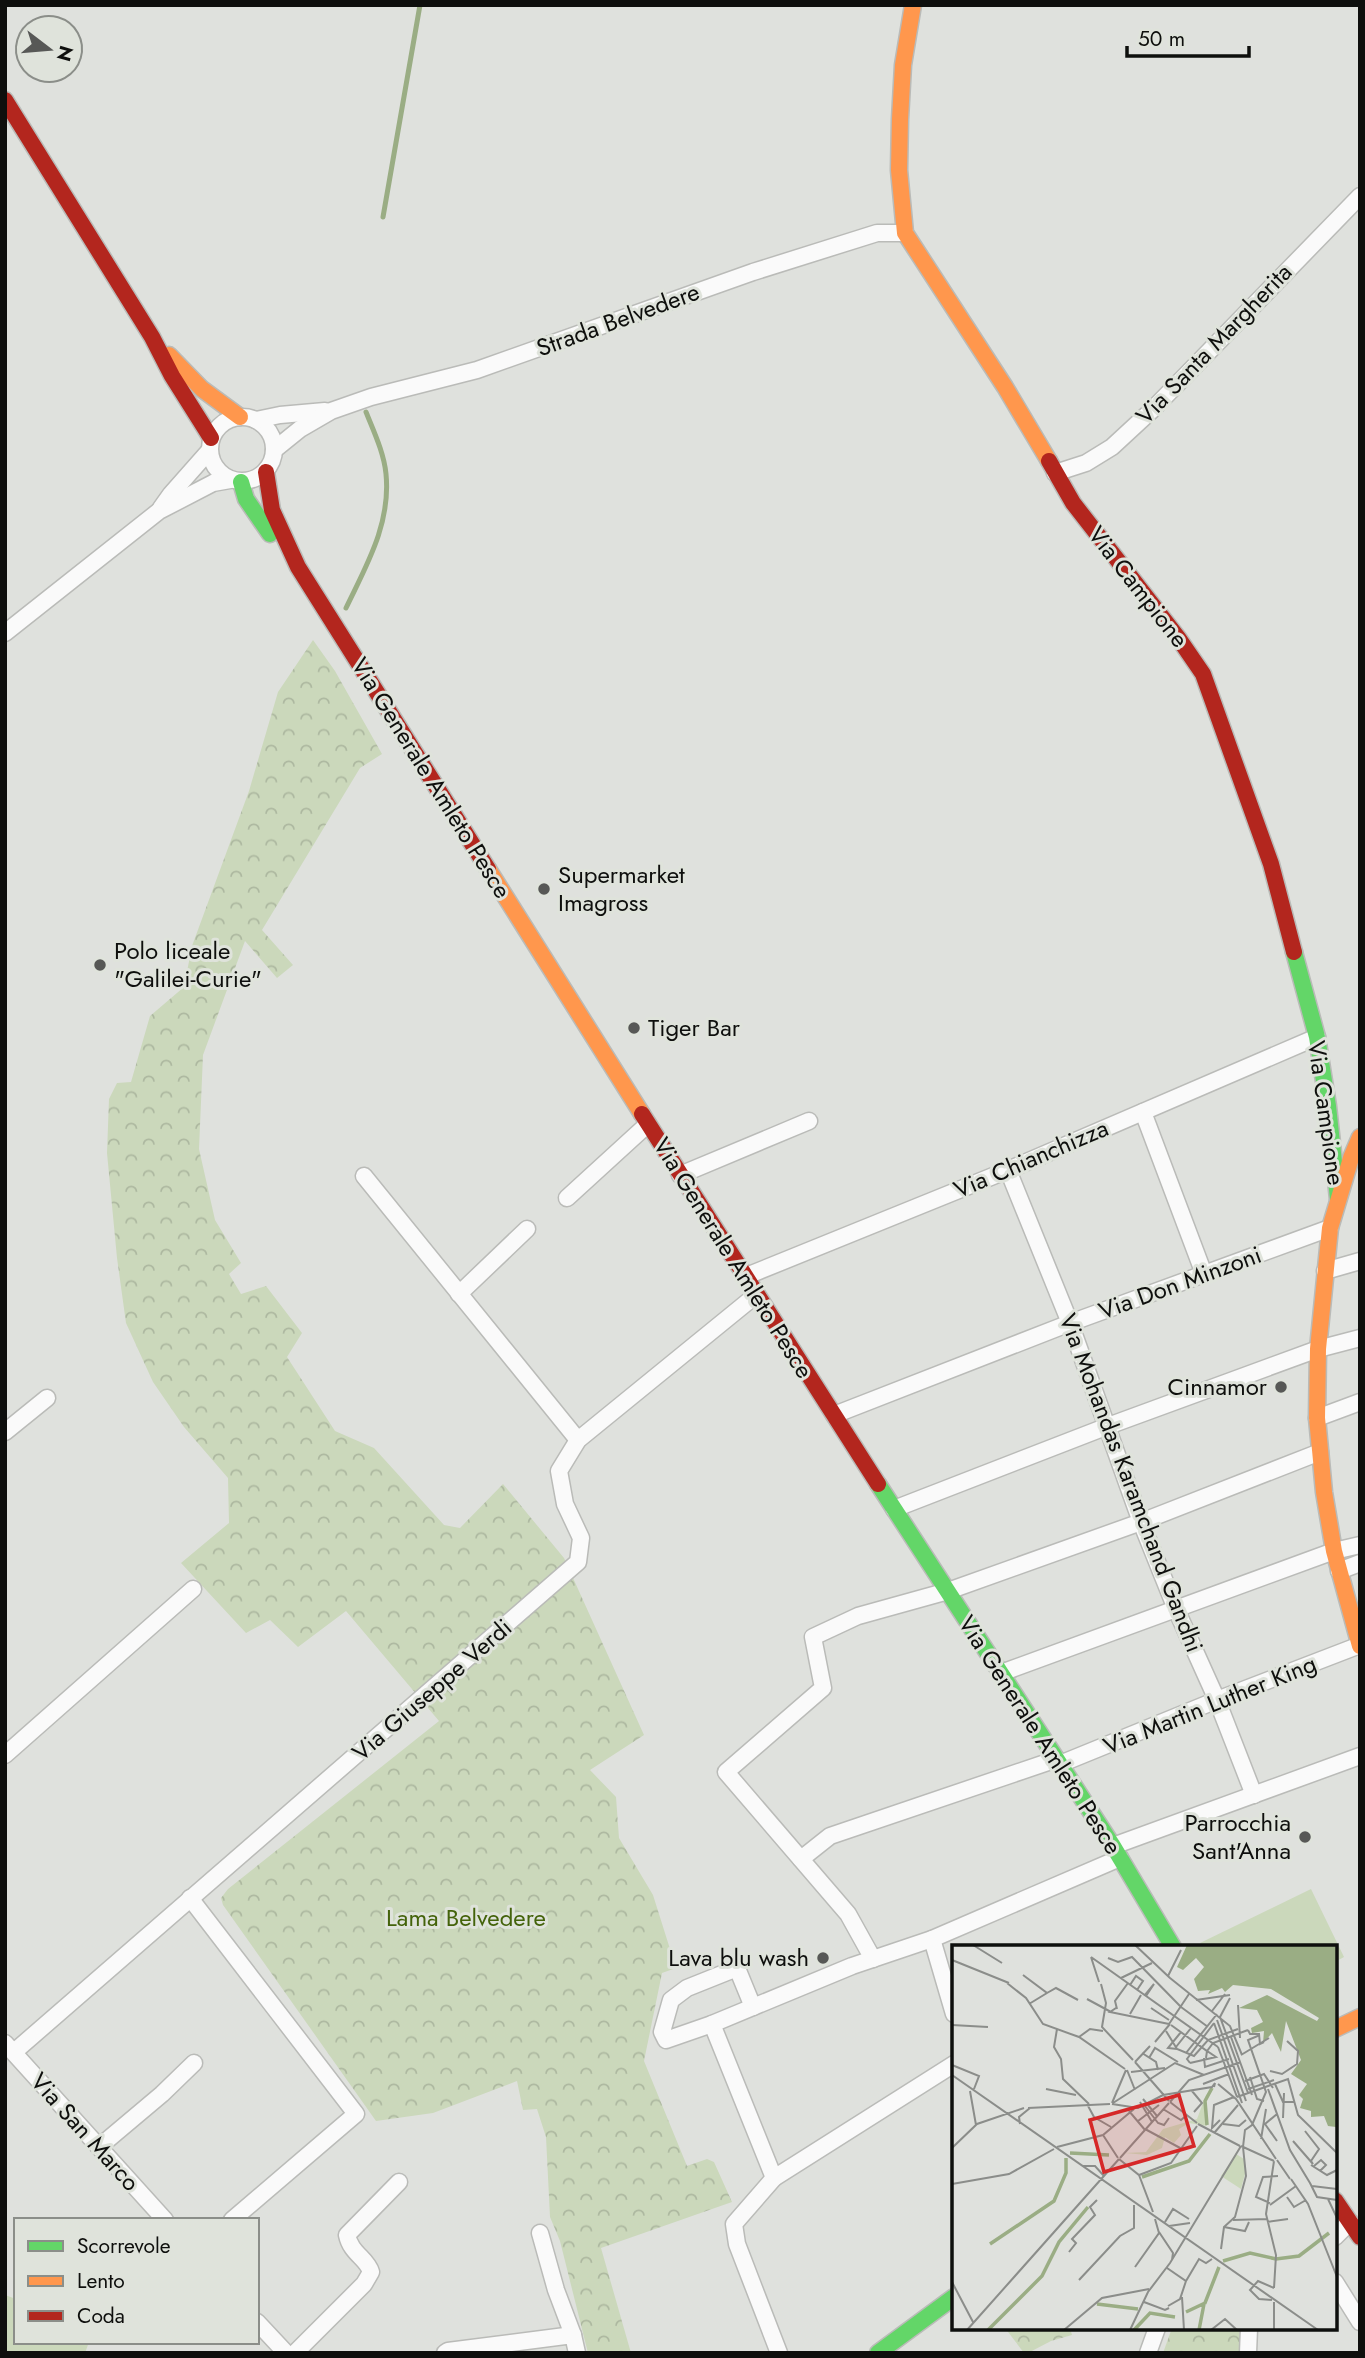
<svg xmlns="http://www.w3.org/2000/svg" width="1365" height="2358" font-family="Jost,sans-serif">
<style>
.forest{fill:url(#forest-crowns)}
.pitch{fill:#cbd8bb}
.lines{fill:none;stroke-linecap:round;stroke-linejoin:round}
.stream{stroke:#9aad84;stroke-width:5}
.street-casing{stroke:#babbb8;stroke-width:19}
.fast-casing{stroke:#babbb8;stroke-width:19}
.slow-casing{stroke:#babbb8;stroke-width:19}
.jam-casing{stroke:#babbb8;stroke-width:19}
.street{stroke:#fafafa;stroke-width:16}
.fast{stroke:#63d668;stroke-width:16}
.slow{stroke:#ff974d;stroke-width:16}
.jam{stroke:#b3261e;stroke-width:16}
.poi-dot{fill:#575856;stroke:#dfe3db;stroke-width:2.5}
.labels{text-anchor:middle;stroke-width:6;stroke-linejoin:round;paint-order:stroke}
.street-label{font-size:24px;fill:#0e0f0d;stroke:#dfe3db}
.poi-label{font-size:24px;fill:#0e0f0d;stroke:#dfe3db;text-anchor:start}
.park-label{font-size:24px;fill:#44630b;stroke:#dfe3db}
.inset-river{fill:none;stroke:#9aad84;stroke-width:3.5}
.inset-road{fill:none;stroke:#8b8d8a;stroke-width:2}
.view{fill:#d62828;fill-opacity:0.15;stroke:#d62828;stroke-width:3.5}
.inset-edge{fill:none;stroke:#0e0f0d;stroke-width:3.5}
</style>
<defs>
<pattern id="forest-crowns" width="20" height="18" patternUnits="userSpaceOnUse" patternTransform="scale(1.75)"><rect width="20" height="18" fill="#cbd8bb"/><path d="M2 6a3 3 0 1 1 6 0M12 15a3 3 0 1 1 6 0" fill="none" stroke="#adb8a0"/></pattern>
</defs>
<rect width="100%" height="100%" fill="#dfe1dd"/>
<!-- forest -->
<g class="forest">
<path d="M313 640 335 671 382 754 360 768 262 930 293 965 277 978 245 941 203 1055 199 1149 215 1220 241 1263 229 1274 241 1294 266 1286 302 1333 287 1357 335 1431 374 1448 444 1525 460 1528 503 1484 564 1558 644 1735 590 1770 616 1797 619 1838 653 1895 676 1968 662 1973 644 2061 687 2166 707 2159 714 2162 732 2202 601 2248 631 2353H588L560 2241 550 2217 546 2137 537 2109 523 2110 517 2081 433 2113 376 2121 223 1905 221 1898 228 1889 439 1721 346 1611 298 1647 270 1620 246 1633 181 1563 229 1523 228 1478 184 1427 153 1382 126 1323 117 1258 107 1153 109 1099 117 1083 131 1082 150 1016 184 987 192 946 249 791 278 692Z"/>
<path d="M1005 2328H1070L1072 2335 1051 2341 1028 2353H1024Z"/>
<path d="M1172 2328H1240L1239 2353H1163Z"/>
</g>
<!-- pitch -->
<g class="pitch">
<path d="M1311 1889 1344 1957 1335 1962V1947H1203L1200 1943Z"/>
<path d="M5 2295 16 2299V2342H89L85 2353H5Z"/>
</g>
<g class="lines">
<!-- stream -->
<g class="stream">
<path d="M383 217 420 5"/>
<path d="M346 608C366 566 391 524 386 474 384 453 374 432 366 412"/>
</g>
<!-- street casing -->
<g class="street-casing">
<g id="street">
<circle cx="242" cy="449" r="32"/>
<path d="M256 420 280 415 325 411"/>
<path d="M274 450 300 429 331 411 371 397 477 370 753 272 877 233H905"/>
<path d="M1055 473 1086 463 1112 447 1152 410 1360 196"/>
<path d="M161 508 171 494 209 451"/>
<path d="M5 633 159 511 213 483 230 480"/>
<path d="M1143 1112 1204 1274"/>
<path d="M1008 1170 1070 1323 1141 1522 1176 1609 1217 1700 1254 1795"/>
<path d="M680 1175 809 1121"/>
<path d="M364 1176 578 1440"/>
<path d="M567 1198 648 1124"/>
<path d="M1325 1271 1360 1261"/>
<path d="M744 1277 1008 1170 1317 1037"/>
<path d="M459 1294 527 1229"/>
<path d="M834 1415 1070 1323 1330 1228"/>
<path d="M1317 1418 1360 1402"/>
<path d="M5 1432 47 1398"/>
<path d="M894 1509 1108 1426 1318 1349 1360 1338"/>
<path d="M1339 1571 1360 1563"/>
<path d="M1001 1673 1334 1551 1360 1545"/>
<path d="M5 1755 193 1589"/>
<path d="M1060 1764 1217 1700 1360 1645"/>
<path d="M1113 1846 1360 1756"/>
<path d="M801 1859 830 1836 1057 1759"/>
<path d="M190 1898 356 2114 232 2220"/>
<path d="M873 1959 848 1914 726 1772 823 1688 813 1637 858 1616 948 1591 1141 1522 1320 1452"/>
<path d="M954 2014 932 1939 1120 1858"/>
<path d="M712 2024 666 2040 662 2032 671 2000 687 1988 737 1968 753 2007"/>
<path d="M5 2043 165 2220"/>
<path d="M14 2052 578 1562 581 1538 565 1504 559 1471 578 1440 756 1295"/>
<path d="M99 2147 162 2094 194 2063"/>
<path d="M774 2178 712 2024 852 1966 932 1939"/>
<path d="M540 2233 556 2290 573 2335"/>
<path d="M1335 2237 1350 2222"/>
<path d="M1335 2282 1360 2322"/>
<path d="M257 2322 286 2353"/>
<path d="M295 2353 364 2284 371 2272C367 2258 351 2254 347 2235L399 2182"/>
<path d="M445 2353 448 2351 573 2335 577 2353"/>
<path d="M779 2353 737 2244 734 2224 774 2178 954 2064"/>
<path d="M1148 2353 1157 2328"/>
<path d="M1248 2353 1249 2328"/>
</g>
</g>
<!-- fast casing -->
<g class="fast-casing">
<g id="fast">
<path d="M241 482 246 499 270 534"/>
<path d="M1294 952 1317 1037 1328 1106 1338 1199"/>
<path d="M878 1484 1113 1846 1173 1947"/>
<path d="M878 2353 954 2297"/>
</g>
</g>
<!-- slow casing -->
<g class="slow-casing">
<g id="slow">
<path d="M913 5 903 65 900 119 899 170 905 233 1005 387 1049 461"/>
<path d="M169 355 202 389 240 417"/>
<path d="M488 869 642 1114"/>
<path d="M1360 1137 1351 1158 1330 1228 1318 1349 1317 1418 1324 1492 1334 1551 1360 1646"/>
<path d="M1335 2029 1360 2017"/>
</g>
</g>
<!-- jam casing -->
<g class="jam-casing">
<g id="jam">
<path d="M5 100 152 337 172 376 211 438"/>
<path d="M1049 461 1073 503 1179 639 1203 674 1271 864 1294 952"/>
<path d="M266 472 272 510 298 567 488 869"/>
<path d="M642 1114 878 1484"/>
<path d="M1335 2200 1360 2237"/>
</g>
</g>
<!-- street -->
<use href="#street" class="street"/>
<!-- fast -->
<use href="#fast" class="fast"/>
<!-- slow -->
<use href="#slow" class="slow"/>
<!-- jam -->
<use href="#jam" class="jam"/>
</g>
<!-- markers -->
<g class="poi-dot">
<circle cx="544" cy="889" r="7"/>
<circle cx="100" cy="965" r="7"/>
<circle cx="634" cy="1028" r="7"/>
<circle cx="1281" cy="1387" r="7"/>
<circle cx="1305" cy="1837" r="7"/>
<circle cx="823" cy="1958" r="7"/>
</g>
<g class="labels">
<!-- street labels -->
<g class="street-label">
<text transform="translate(618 320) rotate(-20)" y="8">Strada Belvedere</text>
<text transform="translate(1214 344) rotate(-46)" y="8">Via Santa Margherita</text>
<text transform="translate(1138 587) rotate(52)" y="8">Via Campione</text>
<text transform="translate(431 778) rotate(58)" y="8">Via Generale Amleto Pesce</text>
<text transform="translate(1326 1113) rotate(82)" y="8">Via Campione</text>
<text transform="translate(1031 1159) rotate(-23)" y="8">Via Chianchizza</text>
<text transform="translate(733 1258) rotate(58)" y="8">Via Generale Amleto Pesce</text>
<text transform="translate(1180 1283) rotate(-20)" y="8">Via Don Minzoni</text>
<text transform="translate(1131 1483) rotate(69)" y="8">Via Mohandas Karamchand Gandhi</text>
<text transform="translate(432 1690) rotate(-41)" y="8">Via Giuseppe Verdi</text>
<text transform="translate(1210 1705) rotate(-22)" y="8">Via Martin Luther King</text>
<text transform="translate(1040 1735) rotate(57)" y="8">Via Generale Amleto Pesce</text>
<text transform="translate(85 2132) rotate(48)" y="8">Via San Marco</text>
</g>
<!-- poi labels -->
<g class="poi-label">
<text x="558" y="883">Supermarket<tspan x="558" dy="28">Imagross</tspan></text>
<text x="114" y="959">Polo liceale<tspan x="114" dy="28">"Galilei-Curie"</tspan></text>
<text x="648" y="1036">Tiger Bar</text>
<text x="1267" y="1395" text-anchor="end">Cinnamor</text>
<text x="1291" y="1831" text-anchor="end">Parrocchia<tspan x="1291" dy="28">Sant'Anna</tspan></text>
<text x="809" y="1966" text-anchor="end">Lava blu wash</text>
</g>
<!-- park labels -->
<g class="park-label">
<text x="466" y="1926">Lama Belvedere</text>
</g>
</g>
<!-- overview -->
<g transform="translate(952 1945)">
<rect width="385" height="385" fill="#dfe1dd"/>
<path d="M262 143 254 155 255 181 237 178 227 184 229 190 222 198 213 192 210 203 195 210 173 208 194 207 211 184 245 174 254 150Z" fill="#cbd8bb"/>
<path d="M284 209 292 214 294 225 289 244 269 231Z" fill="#cbd8bb"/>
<path d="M235 0H385L384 182 376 181 372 171 359 172V166L348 163 351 154 347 150 355 139 339 129 349 115 334 76 329 107 320 88 311 98 312 86 300 88 299 83 311 77 305 65 287 63 315 50 365 76 367 73 319 44 281 40 273 47 270 43 256 49 258 45 246 46 242 34 252 22 244 13 231 25 225 22Z" fill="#9aad84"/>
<path class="inset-river" d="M255 180 253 156 260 143M118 208 157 210M190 232 237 216 258 189M38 299 102 256 114 228V213M271 316 298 308 324 314 347 311 377 288M145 359 186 364M234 367 253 358 267 322M36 385 90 331 107 297 136 262M182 385 198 368 223 372M247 385 252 359"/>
<path class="inset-road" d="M21 0 50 18M183 0 218 33M139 12 266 102M139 12 147 37M156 13 166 17 180 12 229 62M0 15 57 38M71 30 95 48 77 59M216 31 229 5M169 33 200 18M218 33 278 81 290 110M55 38 74 53 91 79 127 92 173 124M149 39 154 58 150 82 181 115M178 40 184 31 191 36 185 45M95 48 104 43 126 55M193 50 202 39 194 51M135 54 159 67M244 55 278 50M286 60 288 93M229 62 256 82M164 63 158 67 217 79M199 63 217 75M165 64 163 56 176 38M260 66 273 49M178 69 189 50M268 72 296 148M268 72 278 53M265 75 294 156M262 78 290 158M217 79 237 49M0 80 36 82M219 80 255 106 261 98 296 85M105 84 102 102 109 114 111 134 137 159M296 85 298 89H307L308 99 312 97M214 86 225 104 242 111 256 95 286 84M127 92 138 84 151 86M279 92 300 150M203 97 218 79M224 102 239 83M266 102 285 152M225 104 216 103 229 87M190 108 204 117 206 125M234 108 265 69M289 110 317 93M197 113 203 103 226 117M252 113 253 122 277 114M183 117 198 101M183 117 217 156M238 118 235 114 262 78M238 118 264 112 255 106 254 113M0 120 27 131 22 144M175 125 183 145M318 126 330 129 345 119 346 106 335 96M179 127 213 123M0 130 366 385M298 132 305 154 312 156M293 136 312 129 321 143M251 139 277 129M266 139 284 154 324 214M323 139 331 157H342M94 144 124 150M296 144 322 135M316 144 338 205 358 238M18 146 24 180M240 146 250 158 242 167M285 152 336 134 346 170 385 208M191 154 205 171M188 157 200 177M218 157 237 135 289 117M218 157 245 178M160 158 174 125M161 158 223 118 252 130M135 159 142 172 159 182M160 159 186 163 211 150 260 142 263 138 262 142M193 161 206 178 212 180 217 173M76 163 158 159M211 164 229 175 235 170M177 166 193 185M331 173 332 148M268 175 260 183 262 160 282 152M186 176 207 160M68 179 67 172 78 163M246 179 288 201M271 179 287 181 294 175M193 184 230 204M353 186 367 204 359 216M263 187 286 160M151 190 166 213M309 194 314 164M325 196 313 179 325 169M341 196 361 219 359 216M289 201 322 216M105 202 151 190 182 164M291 202 293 185 300 180 314 147 296 95 308 90M0 203 25 179 72 163M168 213 217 158M167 214 187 230 219 218 245 181M325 215 338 234M322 216 314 269 324 310 322 343M359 220 375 230 385 225M130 221H143L152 231M362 221 369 215 374 220 368 226M187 230 201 267M339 234 356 259 385 332M358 238 365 252 385 255M0 239 57 229 102 204M360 241 385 244M335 252 342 262 354 255M376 254 385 273M318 258 304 252 311 232 326 231M318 260 344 241M281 275 315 274M213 277 221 264 237 274M315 277 336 274M217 281 238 278M272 282 293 286 297 277M207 287 221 308 220 315M269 304 272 282 283 272 294 231 291 202M117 307 124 298 120 294 143 270 138 262 145 255M183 322 207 288 203 274M215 323 234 336 247 314 254 318 260 314M127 335 168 291 182 283V260M0 337 21 377M230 352 232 385M320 355 307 354 298 345 306 336 322 343M192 357 213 365 217 363M216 361 228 354 234 336M15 385 167 214M112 385 150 353 197 344M178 385 196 347 218 318 289 201M259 385 273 374 285 385M322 385V357"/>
<path class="view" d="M227 150 242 201 152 227 138 175Z"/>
<rect width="385" height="385" class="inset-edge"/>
</g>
<!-- border -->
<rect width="1365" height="2358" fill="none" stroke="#0e0f0d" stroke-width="14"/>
<!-- legend -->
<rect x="14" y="2218" width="245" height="126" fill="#dfe3db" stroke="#8b8e89" stroke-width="2"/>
<rect x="28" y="2241" width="35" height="10" fill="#63d668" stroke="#8b8e89" stroke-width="2"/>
<text x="77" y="2253" font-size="21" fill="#0e0f0d">Scorrevole</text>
<rect x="28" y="2276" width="35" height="10" fill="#ff974d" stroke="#8b8e89" stroke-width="2"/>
<text x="77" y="2288" font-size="21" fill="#0e0f0d">Lento</text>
<rect x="28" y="2311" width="35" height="10" fill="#b3261e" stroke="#8b8e89" stroke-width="2"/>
<text x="77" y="2323" font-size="21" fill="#0e0f0d">Coda</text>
<!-- north arrow -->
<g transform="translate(49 49) rotate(106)"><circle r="33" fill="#dfe3db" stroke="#8b8e89" stroke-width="2"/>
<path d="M0-5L12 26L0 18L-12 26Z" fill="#575856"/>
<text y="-10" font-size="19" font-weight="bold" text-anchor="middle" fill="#0e0f0d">N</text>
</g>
<!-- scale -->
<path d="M1127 46v10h122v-10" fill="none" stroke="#0e0f0d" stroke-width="3.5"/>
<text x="1138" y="46" font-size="21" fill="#0e0f0d" stroke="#dfe3db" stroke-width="5" paint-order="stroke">50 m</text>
</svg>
